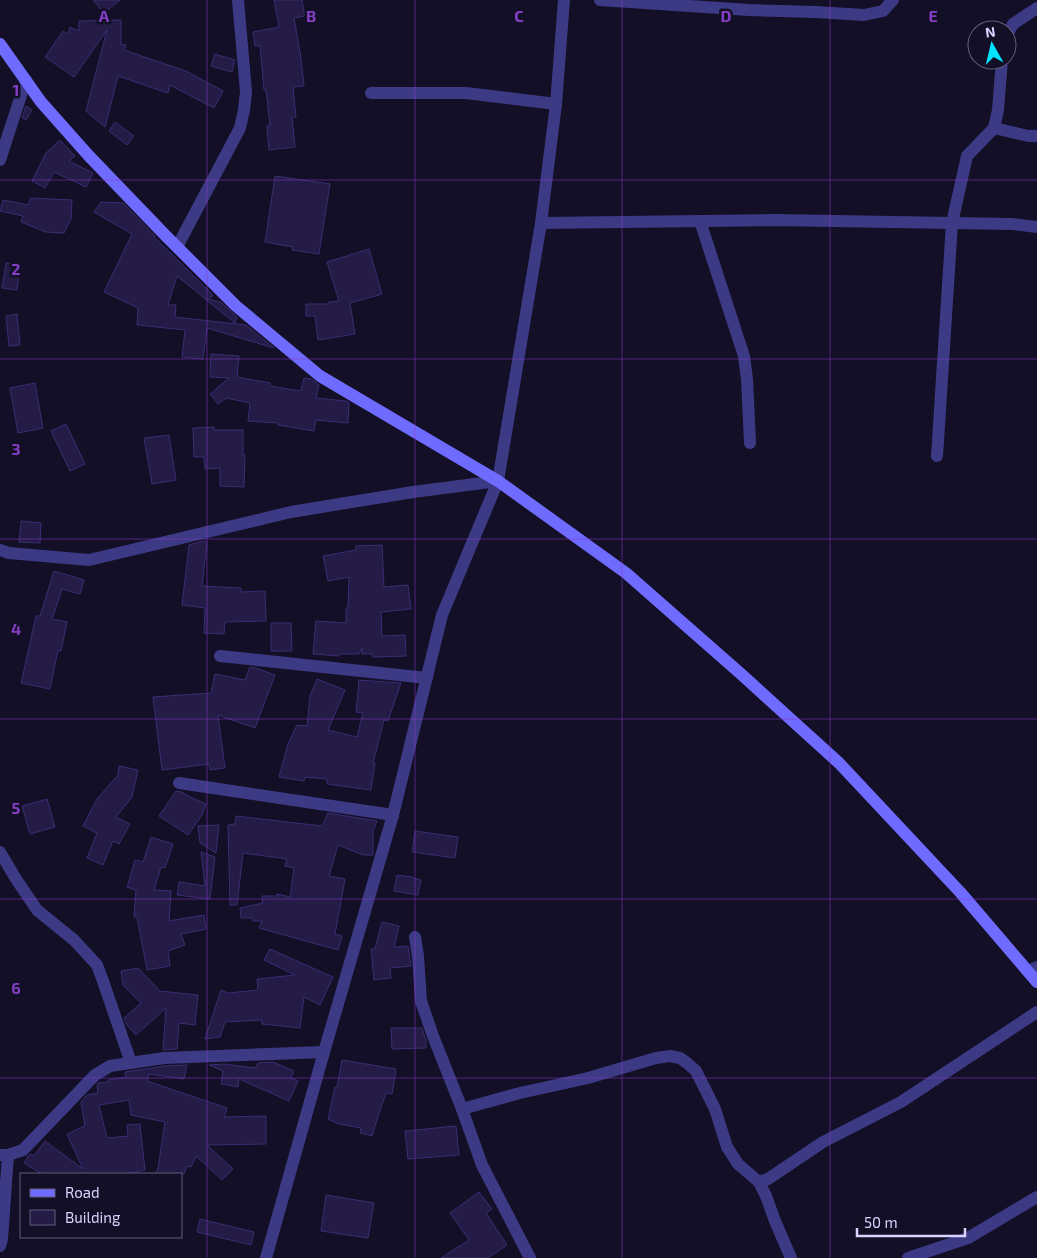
<svg xmlns="http://www.w3.org/2000/svg" width="1037" height="1258" font-family="'Exo 2',sans-serif">
<style>
.building{fill:#241b47;stroke:#3b2d73}
.lines{fill:none;stroke-linecap:round;stroke-linejoin:round}
.street{stroke:#3d3a85;stroke-width:12}
.secondary{stroke:#6f6bff;stroke-width:12}
.grid{fill:none;stroke:#843dc5;stroke-width:1;stroke-opacity:0.55}
.grid-label{font-size:16px;text-anchor:middle;font-weight:bold;fill:#843dc5;stroke:#130f26;stroke-width:5;stroke-linejoin:round;paint-order:stroke}
</style>
<rect width="100%" height="100%" fill="#130f26"/>
<!-- building -->
<g class="building">
<path d="M93 0H120L104 13Z"/>
<path d="M274 0H302L305 16 294 18 301 58 304 86 293 87 296 117H292L295 147 269 150 267 126 270 125 266 90H264L260 45 255 46 253 32 279 27Z"/>
<path d="M121 20V44L126 45 124 50 186 71 223 91 214 108 170 85 168 93 118 76 105 127 86 111 107 30 74 77 45 57 63 31 68 34 70 27 79 31V21Z"/>
<path d="M215 54 235 60 232 72 211 66Z"/>
<path d="M26 106 32 110 26 120 22 118Z"/>
<path d="M115 122 134 136 127 145 109 131Z"/>
<path d="M60 140 75 156 69 161 93 173 86 187 54 172 45 188 32 181 46 153Z"/>
<path d="M275 176 330 184 319 254 292 250 293 247 265 242Z"/>
<path d="M31 198 72 200 71 219 64 233 46 232 21 222 23 216 0 211 3 200 28 205Z"/>
<path d="M101 202 123 203 155 236 154 237 213 295 209 299 222 303 237 317 235 323 177 276 168 305H176L175 317 246 325 274 348 207 328 203 359 182 357 185 330 137 325 138 308 104 292 132 234 94 212Z"/>
<path d="M369 249 382 294 350 303 355 334 318 340 315 316H306V304H329V302L339 301 327 262Z"/>
<path d="M6 263 20 265 17 290 2 288Z"/>
<path d="M17 314 20 345 9 346 6 316Z"/>
<path d="M211 354 239 356 237 377 270 383V386L301 391 304 378 311 379 319 385 316 398 346 401 349 403 348 423 316 420 314 431 278 425V423L248 421 250 403 226 398 218 404 210 394 229 378 210 377Z"/>
<path d="M35 383 43 428 18 433 10 388Z"/>
<path d="M66 424 85 464 70 471 51 431Z"/>
<path d="M214 427V430H243V455H245L244 487 220 486V468L205 469 204 457H194L193 428Z"/>
<path d="M169 435 176 480 152 484 144 438Z"/>
<path d="M21 521 41 523 40 543 19 542Z"/>
<path d="M203 541 207 542 202 586 241 588V592L265 591 266 621 225 622 224 634 204 633 205 608 182 605 189 545Z"/>
<path d="M382 545 384 587 408 585 411 609 381 612 382 636 405 635 406 656 373 657 372 654H362V648L359 654H339V656L313 654 316 621 346 623V608H348L349 577 328 581 323 556 356 550V546Z"/>
<path d="M54 571 84 580 80 594 62 589 52 619 67 622 61 651 58 650 50 689 21 683 36 616H40Z"/>
<path d="M271 623H291L292 651H271Z"/>
<path d="M250 667 256 668 275 675 255 728 218 715 225 768 210 770 209 764 162 770 153 697 211 693 215 674 245 680Z"/>
<path d="M317 679 345 690 328 730 357 737 363 713 356 712 359 680 401 683 388 721 384 720 373 763H375L371 790 327 784V779L305 777 304 781 279 777 288 744 297 725 307 726 310 696Z"/>
<path d="M119 766 138 770 132 797 116 817 130 824 119 844 113 841 103 865 87 858 97 833 83 826 97 799 118 775Z"/>
<path d="M176 791 182 792 192 798 206 804 202 815 188 835 159 816Z"/>
<path d="M47 799 55 827 30 834 22 806Z"/>
<path d="M328 813 377 821 373 831V855H363L338 845 329 876 345 879 335 934 342 936 338 950 259 928 262 921H253V918H241L240 908 263 903 262 896H277V894L290 897 294 868 285 866 287 859 243 853 237 905H230L228 825 235 824 236 816 322 826Z"/>
<path d="M219 825 216 853 200 843 198 826Z"/>
<path d="M415 831 458 837 455 858 412 852Z"/>
<path d="M151 837 173 844 165 868 161 867 154 890 171 891 169 921 204 915 206 929 181 934 185 945 168 951 170 966 147 970 137 917H134L136 890 127 887 135 860 143 862Z"/>
<path d="M201 852 215 857 210 899 177 895 179 882 205 886Z"/>
<path d="M397 875 413 877V878L421 880 418 895 394 891Z"/>
<path d="M382 922 399 926 394 947 408 946 411 966 390 968 391 978 374 980 371 949H375Z"/>
<path d="M270 949 333 977 320 1005 304 997 300 1028 262 1024V1020L225 1022 220 1037 205 1039 221 990 228 993 258 990 257 979 295 975 264 960Z"/>
<path d="M138 968 160 991 198 995 195 1025 179 1023 177 1049 163 1050 166 1008 136 1035 127 1025 124 1018 141 1003 123 985 121 971Z"/>
<path d="M391 1028H422L426 1040V1048L392 1049Z"/>
<path d="M342 1060 396 1069 392 1094 386 1093 379 1113 372 1136 360 1133 361 1128 339 1124 328 1119 335 1087H337Z"/>
<path d="M273 1062 294 1071 291 1078 298 1081 289 1101 239 1079 238 1087 221 1084 223 1071 209 1065 224 1064 255 1068 258 1063Z"/>
<path d="M187 1065 184 1079 149 1074 147 1081 227 1108 224 1117 266 1116V1144L207 1145 233 1169 222 1180 196 1156 191 1167 187 1166 184 1174H156L158 1168 165 1122 131 1115 129 1100 99 1105 107 1138 128 1136 127 1125 140 1124 145 1170 125 1174H42L24 1163 29 1155 31 1154 34 1156 45 1141 83 1169 67 1134 85 1126 81 1102 87 1095 98 1093 97 1085 98 1083 109 1082 108 1080 126 1077 125 1072 165 1066Z"/>
<path d="M456 1126 459 1155 408 1159 405 1131Z"/>
<path d="M479 1192 492 1209 486 1213 507 1245 488 1258H441L469 1240 450 1213Z"/>
<path d="M326 1195 374 1203 368 1238 321 1231Z"/>
<path d="M200 1219 254 1232 251 1245 197 1232Z"/>
</g>
<g class="lines">
<!-- street -->
<g class="street">
<path d="M600 0 749 10 816 12 864 15 883 11 893 0"/>
<path d="M1007 35 1013 24 1037 8"/>
<path d="M371 93H466L556 104"/>
<path d="M994 128 1028 136H1037"/>
<path d="M0 160 26 80"/>
<path d="M700 221 744 356 747 379 750 443"/>
<path d="M541 223 774 220 1012 224 1037 227"/>
<path d="M177 247 240 128 244 110 246 92 238 0"/>
<path d="M937 456 952 223 967 156 994 128 998 110 1002 60"/>
<path d="M0 550 9 553 89 560 291 512 413 492 498 481"/>
<path d="M220 656 427 678"/>
<path d="M179 783 393 815"/>
<path d="M0 852 16 879 37 910 74 940 97 965 103 981 131 1063"/>
<path d="M415 937 418 956 421 1001 433 1036 462 1109 482 1165 530 1258"/>
<path d="M1028 971 1037 967"/>
<path d="M462 1109 520 1093 588 1078 656 1058 670 1056 680 1058 687 1063 696 1071 715 1109 727 1147 738 1164 759 1182"/>
<path d="M0 1155H8L23 1150 95 1075 110 1066 164 1058 324 1052"/>
<path d="M0 1246 2 1239 8 1155"/>
<path d="M266 1258 324 1052 393 815 442 615 498 481 541 223 556 104 564 0"/>
<path d="M791 1258 775 1221 766 1196 759 1182 768 1179 823 1142 901 1102 1037 1012"/>
<path d="M908 1258 968 1238 1037 1197"/>
</g>
<!-- secondary -->
<path class="secondary" d="M0 44 41 102 89 156 166 236 236 306 320 376 498 481 626 573 741 674 839 763 960 892 1037 982"/>
</g>
<!-- grid -->
<path class="grid" d="M207 0V1258M415 0V1258M622 0V1258M830 0V1258M0 180H1037M0 359H1037M0 539H1037M0 719H1037M0 899H1037M0 1078H1037"/>
<g class="grid-label">
<text x="104" y="22">A</text>
<text x="311" y="22">B</text>
<text x="519" y="22">C</text>
<text x="726" y="22">D</text>
<text x="933" y="22">E</text>
<text x="16" y="96">1</text>
<text x="16" y="275">2</text>
<text x="16" y="455">3</text>
<text x="16" y="635">4</text>
<text x="16" y="814">5</text>
<text x="16" y="994">6</text>
</g>
<!-- legend -->
<rect x="20" y="1173" width="162" height="65" fill="#130f26" stroke="#625e7d"/>
<rect x="30" y="1189" width="25" height="8" fill="#6f6bff" stroke="#625e7d"/>
<text x="65" y="1198" font-size="15" fill="#d9d4ff">Road</text>
<rect x="30" y="1210" width="25" height="15" fill="#241b47" stroke="#625e7d"/>
<text x="65" y="1223" font-size="15" fill="#d9d4ff">Building</text>
<!-- north arrow -->
<g transform="translate(992 45) rotate(352)"><circle r="24" fill="#130f26" stroke="#625e7d"/>
<path d="M0-4L9 19L0 12L-9 19Z" fill="#00e5ff"/>
<text y="-8" font-size="14" font-weight="bold" text-anchor="middle" fill="#d9d4ff">N</text>
</g>
<!-- scale -->
<path d="M857 1228v8h108v-8" fill="none" stroke="#d9d4ff" stroke-width="2.5"/>
<text x="864" y="1228" font-size="15" fill="#d9d4ff" stroke="#130f26" stroke-width="4" paint-order="stroke">50 m</text>
</svg>
